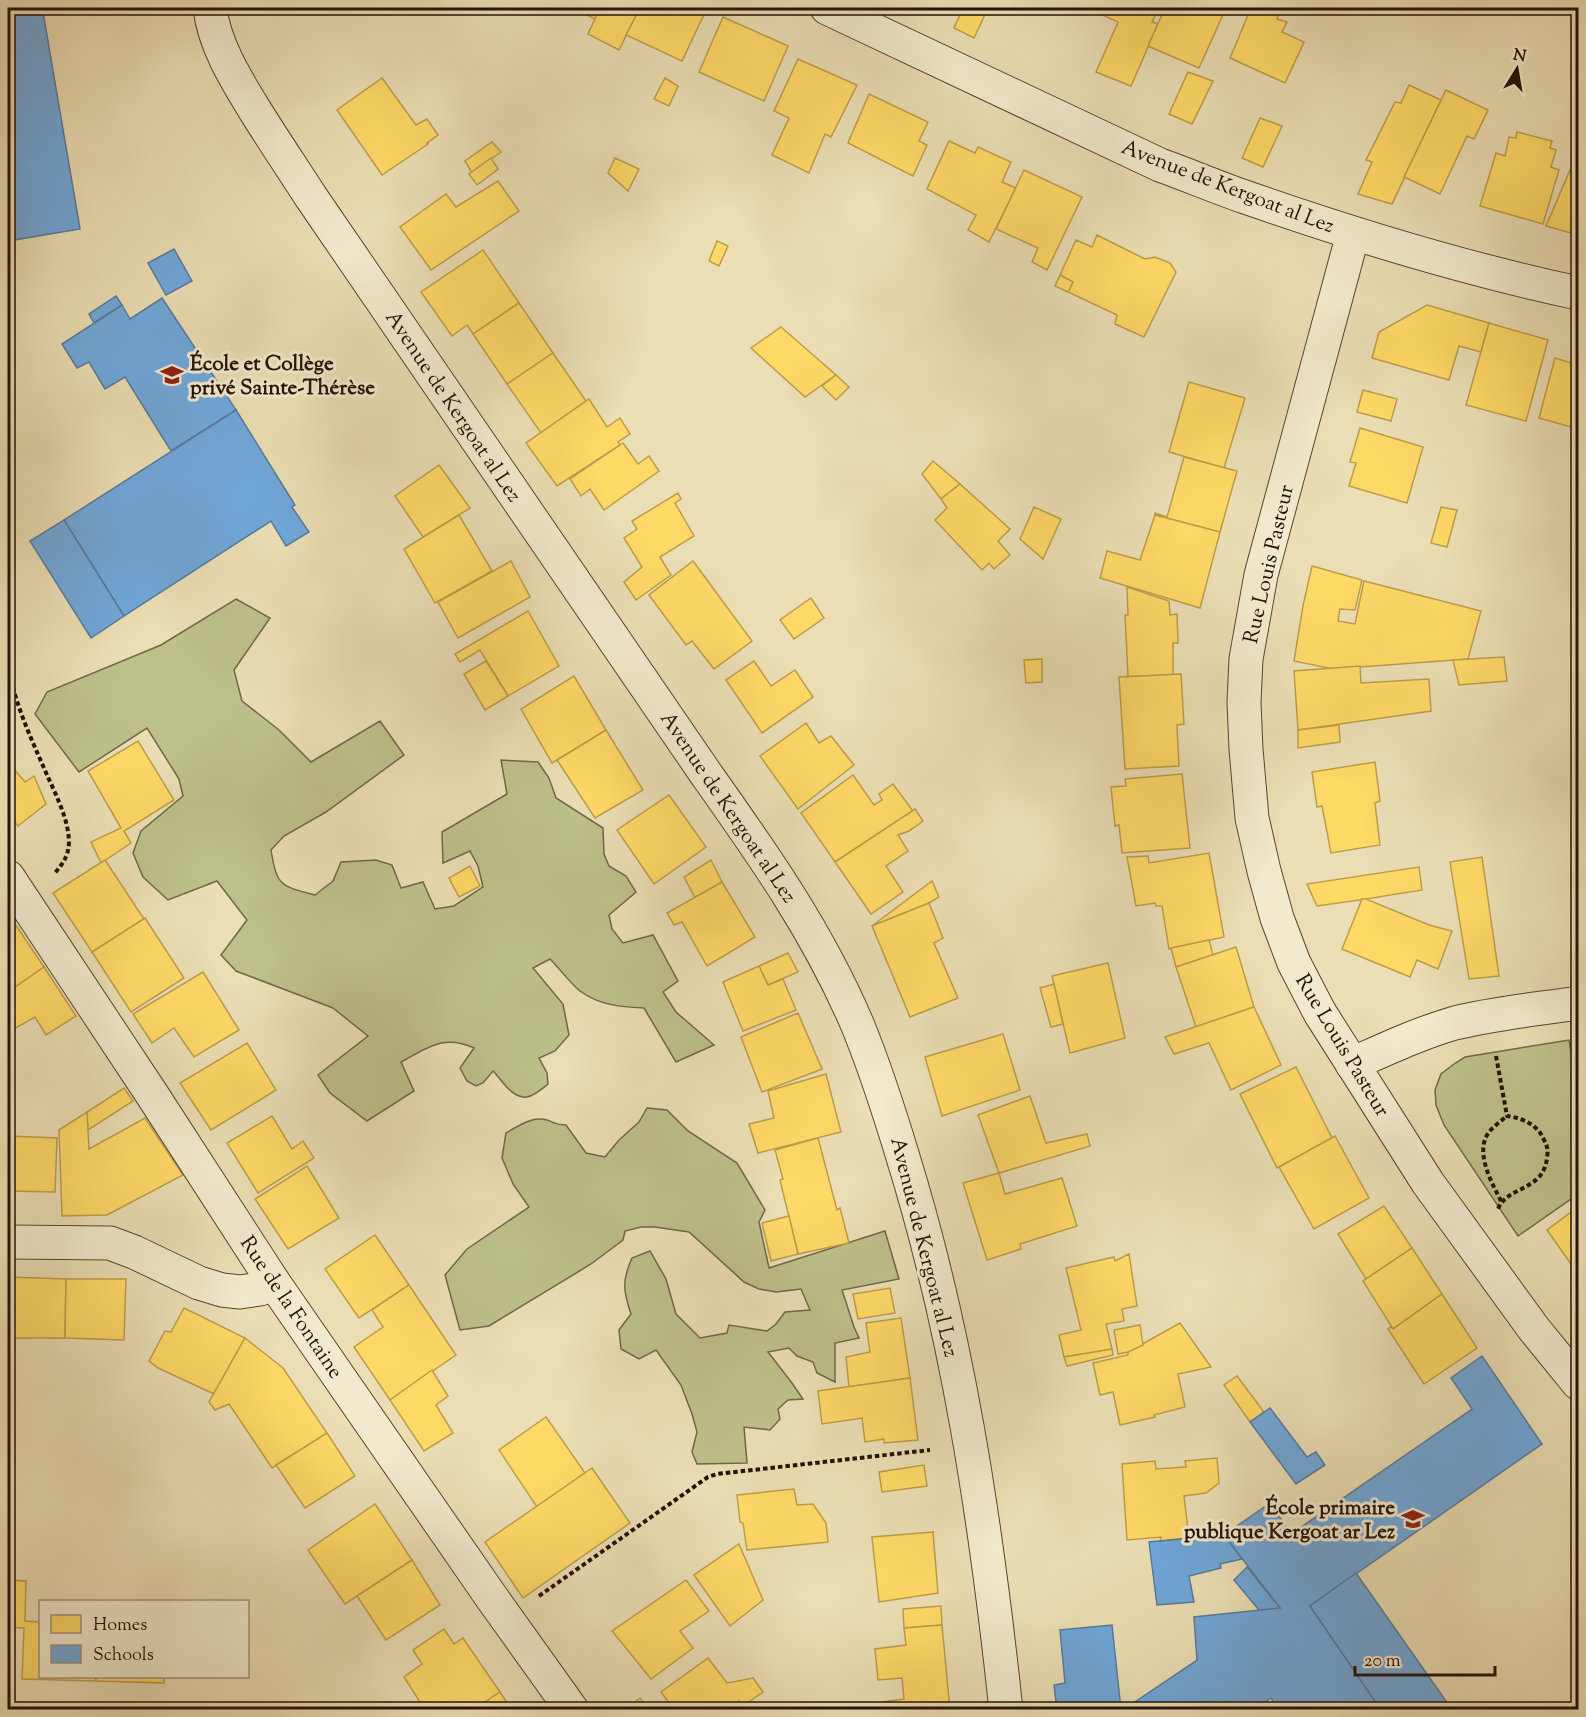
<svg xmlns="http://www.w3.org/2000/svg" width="1586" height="1717" font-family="'Sorts Mill Goudy',serif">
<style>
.green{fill:#bdc089;stroke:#706848;stroke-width:1.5}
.homes{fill:#ffd966;stroke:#bd9d4a;stroke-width:1.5}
.schools{fill:#6fa8dc;stroke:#587b9c;stroke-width:1.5}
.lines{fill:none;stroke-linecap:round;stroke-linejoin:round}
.minor-casing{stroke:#564433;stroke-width:35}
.path{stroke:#241108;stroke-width:4;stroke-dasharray:4.5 3;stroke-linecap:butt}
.minor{stroke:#f2eace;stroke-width:33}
.labels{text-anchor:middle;stroke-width:6;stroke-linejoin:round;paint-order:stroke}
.street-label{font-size:21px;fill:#241108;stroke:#f2eace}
.poi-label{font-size:21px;font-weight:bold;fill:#241108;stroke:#f2eace;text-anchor:start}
</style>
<rect width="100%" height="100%" fill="#ebdeb4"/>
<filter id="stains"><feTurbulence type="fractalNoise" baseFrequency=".00333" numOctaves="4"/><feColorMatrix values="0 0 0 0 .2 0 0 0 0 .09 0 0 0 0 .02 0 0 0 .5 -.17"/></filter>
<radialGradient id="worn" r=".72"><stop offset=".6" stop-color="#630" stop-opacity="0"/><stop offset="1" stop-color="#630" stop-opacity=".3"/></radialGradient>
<!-- green -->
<g class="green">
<path d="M236 599 270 618 234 670 242 701 279 730 311 762 380 721 404 755 326 812 284 836 271 850C277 886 280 886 315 895L333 881 341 862 376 860 392 865 401 888 423 882 435 909 454 906 483 887 478 866 470 851 443 863 442 832 507 794 501 760 538 762 549 778 556 798 603 828 604 854 609 866 626 876 636 892 609 915 612 929 623 943 653 935 678 981 663 992 676 1012 714 1045 676 1062 644 1008C620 1007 599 1005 580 991 569 982 560 969 550 959L533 968 563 1004 569 1035 555 1051 539 1058 547 1073 548 1084C543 1088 534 1096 527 1097 512 1099 502 1080 493 1071L483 1083 476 1086 467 1081 460 1068 474 1048C444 1034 427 1048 401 1062L414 1091 367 1121 330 1093 318 1075 368 1036 333 1008 236 971 221 955 247 920 217 881 168 900 143 877 133 853 141 831 183 796 179 779 147 728 79 772 35 714 47 692 161 645Z"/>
<path d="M1569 1040 1578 1094V1194L1518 1236 1444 1125 1436 1105 1435 1090 1441 1074 1454 1064 1465 1057Z"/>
<path d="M647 1108 667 1110 688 1131 737 1163 765 1210 759 1222 769 1268 885 1231 899 1279 842 1290 854 1327 859 1338 835 1343V1382L817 1373 813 1362 797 1356 789 1348 768 1352 792 1383 803 1399 788 1400 778 1409 780 1419 770 1430 744 1427 747 1463 697 1464 692 1452 697 1432 692 1414 681 1385 656 1350 639 1359 621 1349 619 1330 631 1314C623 1290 622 1281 632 1258L650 1251 666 1279 676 1314 700 1338 727 1333 729 1325 767 1331 776 1324 785 1312 810 1310 801 1289 776 1292 759 1289 744 1282 689 1232 655 1227H641L625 1231 623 1240 591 1264 489 1326 460 1330 445 1275 467 1249 529 1207 513 1184 502 1158 506 1133C518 1126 532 1116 547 1120 556 1123 555 1125 566 1125L586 1153 605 1157 619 1140 639 1122Z"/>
</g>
<!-- homes -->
<g class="homes">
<path d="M572 8H600L595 19Z"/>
<path d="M600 8H640L619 50 588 34Z"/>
<path d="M640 8H707L682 61 626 35Z"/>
<path d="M963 8H988L974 38 954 28Z"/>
<path d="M1093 8H1159L1152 22 1158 24 1131 86 1096 72 1118 22 1092 10Z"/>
<path d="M1165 8H1226L1199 68 1148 46Z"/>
<path d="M1251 8H1281L1277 19 1287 22 1282 32 1304 42 1285 83 1230 58Z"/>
<path d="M723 17 788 46 764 101 699 72Z"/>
<path d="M798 59 857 85 831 137 825 134 809 173 772 155 789 118 774 111Z"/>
<path d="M1188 72 1213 81 1192 124 1169 114Z"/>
<path d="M382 78 416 125 427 119 438 135 427 143 428 144 382 175 337 110Z"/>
<path d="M665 78 678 86 669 106 654 99Z"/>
<path d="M1409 85 1441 100 1392 204 1358 194 1372 162 1366 160 1395 102 1401 103Z"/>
<path d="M1446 90 1488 110 1474 139 1467 136 1440 194 1404 177Z"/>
<path d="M869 94 928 122 919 141 927 145 913 176 848 143Z"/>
<path d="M1260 118 1282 126 1263 167 1242 158Z"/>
<path d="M1517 132 1552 141 1550 148 1556 150 1551 167 1559 170 1543 224 1480 206 1496 153 1505 156 1509 137 1516 138Z"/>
<path d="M949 141 975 153 978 147 1011 162 1002 182 1016 188 989 242 968 230 976 215 927 189Z"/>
<path d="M492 142 501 152 472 173 465 161Z"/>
<path d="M491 158 498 169 477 185 469 174Z"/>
<path d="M615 158 639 169 628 191 608 173Z"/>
<path d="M1024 170 1082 197 1047 270 1032 262 1038 248 996 229Z"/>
<path d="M1570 170 1578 173V235L1546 226Z"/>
<path d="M498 181 519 211 431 270 400 227 446 194 456 207Z"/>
<path d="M1097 235 1145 259 1155 257 1170 263 1176 272 1144 337 1115 324 1117 315 1068 292 1073 282 1060 275 1076 240 1092 247Z"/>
<path d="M717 241 728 246 719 266 709 261Z"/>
<path d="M483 250 519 303 473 334 467 325 452 336 421 292Z"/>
<path d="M1060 275 1073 282 1068 292 1055 286Z"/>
<path d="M519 303 553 353 507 384 473 334Z"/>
<path d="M1427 305 1489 323 1481 352 1459 346 1449 380 1372 358 1379 332Z"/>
<path d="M1489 323 1548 340 1526 421 1466 405Z"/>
<path d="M781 327 836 375 805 397 751 348Z"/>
<path d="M553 353 586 401 541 433 507 384Z"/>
<path d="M1555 358 1578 365V429L1539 418Z"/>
<path d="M836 375 849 387 836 400 822 386Z"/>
<path d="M1189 382 1245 398 1224 468 1169 452Z"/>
<path d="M1363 390 1397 399 1391 421 1357 412Z"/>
<path d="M589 399 607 427 620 418 630 434 618 442 620 445 557 486 526 443Z"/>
<path d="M1360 428 1423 447 1407 503 1349 486 1356 463 1350 462Z"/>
<path d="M623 443 638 464 649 456 659 471 604 510 590 489 581 496 570 479Z"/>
<path d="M1184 457 1237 471 1220 532 1155 515V513L1167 517Z"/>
<path d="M933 461 960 484 941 499 922 474Z"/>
<path d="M439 465 470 508 423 537 395 496Z"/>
<path d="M960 484 1010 529 998 541 1010 555 994 569 989 563 982 570 935 520 947 508 941 499Z"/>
<path d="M678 493 681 499 675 503 694 536 660 557 671 575 636 600 624 582 642 567 624 538 637 529 632 521Z"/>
<path d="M1034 507 1061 519 1043 559 1020 539Z"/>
<path d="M1441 507 1457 510 1447 547 1431 543Z"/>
<path d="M459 515 492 571 435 603 404 549Z"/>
<path d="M1155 515 1220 532 1200 608 1100 578 1107 551 1140 560Z"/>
<path d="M511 561 530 597 458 638 438 602Z"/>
<path d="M693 561 752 641 714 669 692 641 686 645 649 595Z"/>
<path d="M1312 566 1362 580 1355 610 1340 609 1338 621 1355 624 1364 581 1481 611 1468 659 1333 669 1294 661 1303 606Z"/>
<path d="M1127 587 1169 601 1170 615 1177 614 1178 643H1173V675L1128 677 1125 615H1128Z"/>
<path d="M811 598 824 618 794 639 780 620Z"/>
<path d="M528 611 559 666 508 696 480 650 460 662 455 654Z"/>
<path d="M1504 657 1507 681 1459 685 1453 660Z"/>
<path d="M1042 659V682L1026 683 1024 660Z"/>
<path d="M486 661 508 696 485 710 464 674Z"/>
<path d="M754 661 771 686 795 670 813 697 762 733 726 680Z"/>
<path d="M1360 666 1361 683 1429 679 1431 711 1298 730 1294 671Z"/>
<path d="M1181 674 1184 724 1177 725 1179 766 1125 769 1119 677Z"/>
<path d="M574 676 606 730 552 763 521 709Z"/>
<path d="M806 723 819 743 831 736 854 765 798 809 760 756Z"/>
<path d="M1339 725 1340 742 1298 748V730Z"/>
<path d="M606 730 643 790 595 818 557 760Z"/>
<path d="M138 741 174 800 124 831 131 843 101 863 91 842 121 828 88 771Z"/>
<path d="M8 762 25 782 34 776 46 804 18 826 8 814Z"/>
<path d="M1375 762 1380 801 1375 803 1380 845 1331 853 1322 806 1317 807 1312 772Z"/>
<path d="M1182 774 1190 848 1122 853 1119 825 1115 826 1111 787 1126 786 1125 779Z"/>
<path d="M853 775 874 805 882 800 879 794 893 784 913 811 835 862 801 813Z"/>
<path d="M669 795 706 847 654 884 617 830Z"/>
<path d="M915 809 923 821 909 831 898 835 908 851 886 866 903 892 871 914 835 862Z"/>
<path d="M1209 853 1224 937 1169 949 1162 906H1156L1155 903 1136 906 1127 857 1148 856 1149 863Z"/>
<path d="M1482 857 1499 976 1469 979 1450 862Z"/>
<path d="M105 860 144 919 92 952 53 893Z"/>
<path d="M711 860 722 882 695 898 684 877Z"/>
<path d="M470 866 480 886 459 897 449 878Z"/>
<path d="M1419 867 1422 890 1366 899 1317 906 1307 884Z"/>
<path d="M932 881 939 897 929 903 872 926Z"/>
<path d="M722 882 755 937 707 966 682 922 674 925 667 913Z"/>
<path d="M1362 899H1366L1429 925 1452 931 1438 969 1417 960 1410 977 1342 949Z"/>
<path d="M929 903 943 938 934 943 958 998 910 1017 872 926Z"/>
<path d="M11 918 44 967 8 992V921Z"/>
<path d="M145 918 184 978 131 1012 92 952Z"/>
<path d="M1209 940 1213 955 1176 967 1171 948Z"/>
<path d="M1236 947 1254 1007 1196 1027 1176 967Z"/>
<path d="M788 953 798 972 768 985 759 966Z"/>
<path d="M1108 963 1125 1038 1070 1053 1052 976Z"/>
<path d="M759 966 768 985 783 979 796 1010 743 1031 723 982Z"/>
<path d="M44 967 76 1016 46 1035 35 1017 14 1029 8 1019V992Z"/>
<path d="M203 972 239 1030 194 1057 174 1028 152 1043 133 1014Z"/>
<path d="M1054 984 1063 1024 1051 1027 1040 988Z"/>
<path d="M1254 1007 1281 1065 1231 1090 1209 1043 1174 1054 1165 1037Z"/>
<path d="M798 1013 822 1069 762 1092 741 1037Z"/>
<path d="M1003 1034 1020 1090 942 1116 925 1057Z"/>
<path d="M247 1043 276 1090 211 1130 180 1083Z"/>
<path d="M1296 1067 1332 1138 1277 1168 1240 1094Z"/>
<path d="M1578 1068V1094L1573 1069Z"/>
<path d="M826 1074 841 1132 758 1153 749 1124 774 1118 768 1091Z"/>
<path d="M124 1088 133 1101 88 1130 87 1112Z"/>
<path d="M1030 1096 1046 1143 1087 1134 1090 1146 999 1173 978 1115Z"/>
<path d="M87 1112 89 1149 145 1118 183 1175 107 1215 62 1216 59 1130Z"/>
<path d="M272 1116 292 1149 303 1141 314 1158 258 1193 227 1143Z"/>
<path d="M8 1136 57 1138 55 1192 8 1191Z"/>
<path d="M1335 1136 1369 1198 1314 1229 1279 1167Z"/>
<path d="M818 1138 837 1210 840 1208 849 1243 798 1254 780 1180 783 1179 775 1150Z"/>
<path d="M307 1166 339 1218 288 1249 255 1199Z"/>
<path d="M999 1173 1005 1194 1062 1178 1077 1226 1020 1244 1021 1249 987 1260 963 1183Z"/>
<path d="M1384 1206 1412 1248 1366 1279 1338 1234Z"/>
<path d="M1578 1207V1274L1547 1230Z"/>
<path d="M789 1216 798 1254 771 1261 762 1223Z"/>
<path d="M375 1235 409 1285 359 1318 325 1269Z"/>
<path d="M1412 1248 1442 1294 1393 1329 1363 1281Z"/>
<path d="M1129 1254 1137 1306 1122 1309 1124 1321 1106 1324 1112 1349 1064 1357 1059 1335 1081 1330 1066 1268 1114 1257 1115 1261Z"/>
<path d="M8 1277 66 1279 65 1338H8Z"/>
<path d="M66 1279H126L124 1340 65 1338Z"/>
<path d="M409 1285 456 1355 390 1400 354 1347 383 1327 372 1310Z"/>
<path d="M890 1288 895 1313 858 1319 853 1294Z"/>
<path d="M1442 1294 1477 1348 1424 1384 1388 1329 1391 1327 1393 1329Z"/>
<path d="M184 1308 245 1338 214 1394 158 1368 149 1361 165 1331 171 1332Z"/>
<path d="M901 1318 910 1378 849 1387 846 1357 870 1352 866 1323Z"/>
<path d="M1180 1323 1211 1367 1178 1374 1185 1407 1154 1415 1155 1417 1120 1425 1113 1392 1100 1395 1093 1363 1128 1355V1352Z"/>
<path d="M1140 1325 1143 1345 1128 1352 1118 1354 1114 1330Z"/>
<path d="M245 1338 283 1368 327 1433 272 1468 229 1404 215 1410 209 1402Z"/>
<path d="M1112 1349 1113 1355 1067 1366 1064 1357Z"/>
<path d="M432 1370 448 1396 436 1405 453 1433 424 1451 390 1400Z"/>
<path d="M1237 1376 1264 1412 1250 1422 1224 1385Z"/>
<path d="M910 1378 918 1440 884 1443V1439L865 1442 862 1418 822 1424 818 1391Z"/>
<path d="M546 1417 585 1473 537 1507 499 1450Z"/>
<path d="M327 1433 355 1476 305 1508 276 1465Z"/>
<path d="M1217 1458 1219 1483 1206 1493 1184 1496 1189 1538 1160 1541 1161 1537 1127 1540 1122 1464 1155 1461 1156 1469 1186 1467 1185 1461Z"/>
<path d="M924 1465 927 1486 882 1492 879 1472Z"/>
<path d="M592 1468 630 1523 523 1598 485 1542Z"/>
<path d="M794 1489 797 1505 813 1504 826 1523 828 1542 747 1550 743 1523 740 1522 737 1495Z"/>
<path d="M375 1504 412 1560 345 1604 308 1550Z"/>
<path d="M933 1532 938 1593 879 1602 872 1537Z"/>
<path d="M739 1544 763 1600 730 1626 694 1575Z"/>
<path d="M412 1560 440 1605 386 1640 357 1596Z"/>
<path d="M8 1580 26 1581 25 1621 40 1622V1676H96V1681L22 1679 24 1628 8 1627Z"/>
<path d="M686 1580 709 1611 680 1631 693 1648 651 1679 612 1631Z"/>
<path d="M941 1606 942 1625 904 1628 903 1609Z"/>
<path d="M942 1625 950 1710H883L882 1702 904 1699 902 1678 878 1680 875 1649 906 1645 904 1628Z"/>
<path d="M444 1629 454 1644 463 1638 500 1692 473 1710H425L404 1677 422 1664 413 1650Z"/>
<path d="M708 1658 727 1683 753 1678 763 1692 744 1705 739 1701 728 1710H674L661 1692Z"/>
<path d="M96 1676H164V1683L96 1681Z"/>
<path d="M500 1692 512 1710H473Z"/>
<path d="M640 1698 649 1710H625Z"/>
</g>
<!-- schools -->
<g class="schools">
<path d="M8 8H28L43 12 80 229 8 241Z"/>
<path d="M174 249 192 281 166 295 148 263Z"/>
<path d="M116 296 122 305 94 323 89 314Z"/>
<path d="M162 298 236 410 171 451 125 377 105 389 89 362 77 368 62 344 122 305 130 319Z"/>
<path d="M236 410 295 505 292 507 309 532 286 546 271 521 124 616 64 520Z"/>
<path d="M64 520 124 616 91 638 30 541Z"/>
<path d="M1482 1356 1542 1444 1310 1606 1381 1710H1279L1271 1698 1254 1710H1123L1197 1660 1194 1617 1280 1608 1224 1535 1270 1503 1291 1534 1472 1409 1451 1378Z"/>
<path d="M1270 1408 1307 1457 1316 1452 1325 1465 1296 1484 1250 1422Z"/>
<path d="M1224 1535 1242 1559 1220 1564 1221 1568 1189 1576 1194 1602 1157 1605 1149 1542Z"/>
<path d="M1247 1567 1280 1608 1259 1610 1234 1580Z"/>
<path d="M1356 1573 1446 1701 1434 1710H1381L1310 1606Z"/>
<path d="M1112 1625 1121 1710H1057L1054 1685 1065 1683 1060 1630Z"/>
</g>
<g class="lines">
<!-- minor casing -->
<g class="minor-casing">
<g id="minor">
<path d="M210 8C214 45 237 81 256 112 274 141 293 169 311 197L706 774C764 856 818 932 858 1026 875 1068 889 1111 902 1154 958 1334 986 1522 1006 1710"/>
<path d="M827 8 1160 165C1188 175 1216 187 1245 197 1354 235 1465 269 1578 293"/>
<path d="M1353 234 1261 575 1246 659 1244 702 1246 749 1252 818 1264 871 1277 918 1294 963 1320 1013 1428 1183 1534 1329 1578 1383"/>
<path d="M8 877 153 1096 274 1283 492 1598 572 1710"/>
<path d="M1352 1064C1386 1049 1420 1033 1455 1023 1495 1013 1538 1009 1578 1003"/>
<path d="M8 1242 110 1243 134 1252 199 1283 222 1290 240 1292 260 1289 274 1283"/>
</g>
</g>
<!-- path -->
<g class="path">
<path d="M8 665C15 705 31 738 47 775 56 795 68 818 69 841 69 855 63 864 54 874"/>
<path d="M1496 1056 1507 1116C1523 1118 1538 1125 1544 1140 1548 1147 1548 1151 1547 1158 1543 1192 1508 1185 1498 1209"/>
<path d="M1501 1201C1492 1183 1474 1152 1489 1132 1494 1126 1501 1121 1507 1116"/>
<path d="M539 1596 708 1477 717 1474 930 1450"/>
</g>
<!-- minor -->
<use href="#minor" class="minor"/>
</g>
<!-- icons -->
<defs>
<g id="school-bare" transform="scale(1.8)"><path d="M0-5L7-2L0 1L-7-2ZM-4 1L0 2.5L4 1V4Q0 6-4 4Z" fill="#8f2418" stroke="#f2eace" stroke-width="2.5" paint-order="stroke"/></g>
</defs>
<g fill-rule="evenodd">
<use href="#school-bare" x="172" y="375"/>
<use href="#school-bare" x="1413" y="1519"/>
</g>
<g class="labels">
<!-- street labels -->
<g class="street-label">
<text transform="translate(1228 186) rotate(21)" y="7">Avenue de Kergoat al Lez</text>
<text transform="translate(454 406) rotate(56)" y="7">Avenue de Kergoat al Lez</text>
<text transform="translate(1268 564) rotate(-77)" y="7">Rue Louis Pasteur</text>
<text transform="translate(729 807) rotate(56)" y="7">Avenue de Kergoat al Lez</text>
<text transform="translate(1343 1045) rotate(59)" y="7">Rue Louis Pasteur</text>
<text transform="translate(925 1247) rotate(76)" y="7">Avenue de Kergoat al Lez</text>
<text transform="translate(292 1307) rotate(56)" y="7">Rue de la Fontaine</text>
</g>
<!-- poi labels -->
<g class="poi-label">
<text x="190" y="370">École et Collège<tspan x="190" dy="24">privé Sainte-Thérèse</tspan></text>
<text x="1395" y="1514" text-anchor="end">École primaire<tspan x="1395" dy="24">publique Kergoat ar Lez</tspan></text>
</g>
</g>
<!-- margin -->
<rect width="1586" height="1717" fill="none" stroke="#ebdeb4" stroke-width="30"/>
<rect x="9" y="9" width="1568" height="1699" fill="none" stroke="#241108" stroke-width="3"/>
<rect x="15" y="15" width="1556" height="1687" fill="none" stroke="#241108" stroke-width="1.5"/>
<!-- legend -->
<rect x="39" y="1600" width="210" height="78" fill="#f2eace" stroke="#a0937f" stroke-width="1.5"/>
<rect x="51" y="1615" width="30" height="18" fill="#ffd966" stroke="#a0937f" stroke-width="1.5"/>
<text x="93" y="1630" font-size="18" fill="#241108">Homes</text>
<rect x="51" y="1645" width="30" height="18" fill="#6fa8dc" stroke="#a0937f" stroke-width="1.5"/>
<text x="93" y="1660" font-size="18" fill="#241108">Schools</text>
<!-- north arrow -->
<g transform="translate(1517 69) rotate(11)" stroke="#f2eace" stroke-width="4.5" paint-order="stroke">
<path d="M0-4.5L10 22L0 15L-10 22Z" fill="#241108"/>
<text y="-9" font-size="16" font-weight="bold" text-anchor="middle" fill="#241108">N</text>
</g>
<!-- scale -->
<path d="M1355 1666v9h140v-9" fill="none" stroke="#241108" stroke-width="3"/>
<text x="1364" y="1666" font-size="18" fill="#241108" stroke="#f2eace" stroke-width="4.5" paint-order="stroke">20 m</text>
<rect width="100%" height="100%" filter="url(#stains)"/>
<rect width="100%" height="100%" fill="url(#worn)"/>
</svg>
